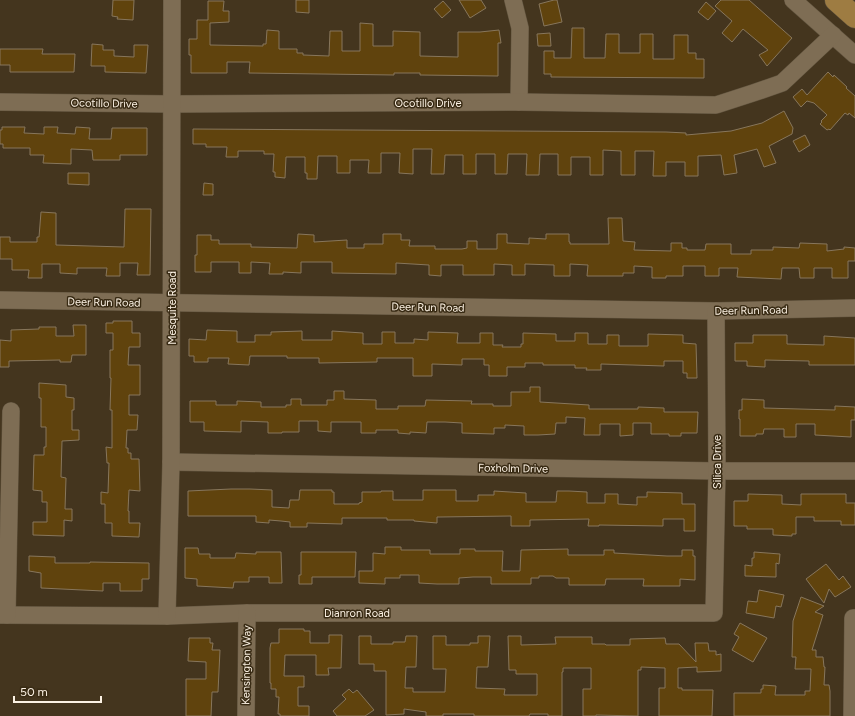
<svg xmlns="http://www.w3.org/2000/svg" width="855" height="716" font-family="Figtree,sans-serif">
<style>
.building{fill:#60430d;stroke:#87765c}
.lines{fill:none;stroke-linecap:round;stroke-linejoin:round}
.minor-casing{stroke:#61543f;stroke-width:18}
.major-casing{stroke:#61543f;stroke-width:23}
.minor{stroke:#7e6d54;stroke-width:17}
.major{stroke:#9e7c42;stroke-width:22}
.labels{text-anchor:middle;stroke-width:3;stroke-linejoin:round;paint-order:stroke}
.street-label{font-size:11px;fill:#fcf2e4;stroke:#392b14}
</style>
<rect width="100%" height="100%" fill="#44351e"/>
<!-- building -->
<g class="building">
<path d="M113 0H134L133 20 117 19 118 17 112 16Z"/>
<path d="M296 0H309V13L296 12Z"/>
<path d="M459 0H481L486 8 470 18Z"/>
<path d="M554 0H557L562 22 544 26 539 4Z"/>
<path d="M721 0H749L792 38 767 66 759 55 768 50 743 29 732 42 722 33 732 21 715 6Z"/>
<path d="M208 1H224L223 11H229V22L210 23V45L263 46V44H266L267 30 279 31V49H297V53H303V55L329 56 330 31H342V51H360V23L373 24V46H393V31L420 32V56L458 57V32H480L499 30 501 43H498V76L420 75V73H394V75L249 73 250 62H227V73H191V55H189V39H197V20H208Z"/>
<path d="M443 1 451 10 442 18 434 9Z"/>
<path d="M706 2 716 11 708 20 698 12Z"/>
<path d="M572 28H584V58H605L606 34H619V53H640V34H653V59H674V35H688V53H696V59H704V78L551 77V74H544V51H554V58H571Z"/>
<path d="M550 33 551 46H538L537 34Z"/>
<path d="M92 44 103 45V50H114V56L134 57V45H148L146 73 105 72V66H91Z"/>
<path d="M0 49H43L42 54H75L74 72H10V65H0Z"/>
<path d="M828 72 833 77 834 75 847 87 846 88 855 96V118L849 113 848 115 845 113 830 130 829 129 827 130 820 124 822 122 821 121 827 115 814 103 807 101 801 107 793 97 802 89 807 95Z"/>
<path d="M784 111 793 128 792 134 769 146 776 163 764 167 757 149 734 155 737 173 724 175 721 155 698 156V176H685V162H666V176H653L654 151H635V175H621V151L603 150V175H590V157H571V175H558V154H540L539 175H526L527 154H508L507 174H495V154H476V174H463V155H445L444 174H431L432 149H413V174L399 173 400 153H381V173H368L369 160H350V173H337V156H318L317 179H307V173H305V157H286L285 178 275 177V172H273L274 154H264V151H238V157H226L227 147H206V144H193V129L666 132 686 133V135L731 131 762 123Z"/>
<path d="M2 127H25L24 133 44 134V127H58L57 133 75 134 76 127 90 128 89 139H111L112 128H147V155H120V160H93L92 150 71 149V164L43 163 44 155H30V148H3V144H0V130H2Z"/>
<path d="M805 135 810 145 799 152 793 141Z"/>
<path d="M68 173H89V185L68 184Z"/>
<path d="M204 183 213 184V195H203Z"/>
<path d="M125 209H151L150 275H137L138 263H120V276H106L107 268H77V274L60 273V264H42V278H28L29 270H12V259H0V237H10V242H37V237H39L41 212 56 213V245L124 247Z"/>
<path d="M608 218H622L623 241 635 242 634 250 671 251V243H682V248H687V250H705L706 244H731V254H751V250H773V247L799 248 800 243 827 244V251L844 249V247L855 248V261H848V278H832V268H814V278H800L799 268H782L781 279 737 277 738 268H719V276H705V266H683V276H666V278H652V267L634 266V273H623V276H587L588 265 570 264V276H554V265L525 264V275H512V265L494 264V275H463V265H441V276L429 275V265L396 263V274L332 273V262H301V273L283 272V274H269L270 263 251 262V273H239V262H211V272H195V255H197V235H211V240H219V244H251V247L297 248 298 234 314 235V242L347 240V248H364V244H383V234H401V240H410L409 246H435V249H462L467 248V241H477V249H497V234H507V243L529 244V238L546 239V234H569V242H570V244H609Z"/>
<path d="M113 321H132V333H140V347H129L128 365H140V395H129V415H138L137 430H127L126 448H128V453H131V459H139L140 491 129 490 128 511H129V523H140L139 537 112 536V523H105V504H101V492L108 493 109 463H107L106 447 112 448V410H110L111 378H110V350H113V333H106V323H113Z"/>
<path d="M73 325H86V355H72L71 362H60V360L9 361V367H0V340L11 341V330L39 329V327H56V336H74Z"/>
<path d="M207 330 237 331V342H255V335H271V332L302 331V340H332V331L363 333V344H382V332H395V343H414V339L428 340V332L458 333 457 343H480V333H493V345H503L502 347H521V344H523V333L556 334V341H575V333H588V344H607V335H619V346H648V334L683 335V343L696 344 697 378H687V373H683V361H664V366L601 364V370H586L587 368H575V365H543V363H525V367H507V376H489V365H484V359H462V365L432 364V376H413V358H377V362L319 363V358H287V356H250L249 365 228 364 229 358H208V362H194V356H189V339L206 340Z"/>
<path d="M753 335H787V344L824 345V336L855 338V365H809V361L765 360V367L747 366V361H735V343H753Z"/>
<path d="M39 383 66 385V397L74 398V410H72V430H79V440L62 441 61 477 66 478 65 509H72V521L64 520V536L33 535V522H47V502H42V491L33 490 34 455H44V447H46V427H41V398H39Z"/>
<path d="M530 387H540V402L589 405V409H638V407L664 408V412H698L697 433H681V436H669V434H651V423H633V435L620 436V424H600V435H584L585 418 566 417V423H556L555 434 538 435H524V426L505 425V428H494V434L462 433V423L445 422H427L426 433 410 432V434L398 433V430H376V433H361V422H331V432L318 431V421H299V432H282V433H268V422L241 421V432L204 431V422H190V401H216V405H237V401L261 402V407H286V405H291V399H301V405H327V400H334V391H344V399L376 400V409H398V406H425L426 400 472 401 471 404H493V406H511V392H530Z"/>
<path d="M742 399 764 400V408L835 410V406L855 407V420H851V437L815 435V424H796V437H784V429H764L763 434H756V436H740V419H739V410H742Z"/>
<path d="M231 489H250L272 490V507L289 508 290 500H299L300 490H332V492H334V504H359V503L362 502V492H381V491H393V500H423V490H456V501H478V495H494V491L526 493V502H556L557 491H569L587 492V503H605V494H618V504L637 505V497H647V492L682 493V504H695V531H684V519H663V526L599 525V526H588L589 519 530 520V526H511V516L439 517H437V523L414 521V520H387V518H342V524L307 523V527H290V522L281 521 269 520V523L256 522V516H188V491Z"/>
<path d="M748 494 782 495V504L801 505V494H846V503H855V525H841V521H814V517H796V534H792V536L773 535V529H747V526H734V501H748Z"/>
<path d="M385 547H401V550H430V554H460V549H475V551H503L502 571H520L521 550 568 549V555H604V550H614V553L667 556H682V550H693V556H695V580L680 579V586H643L644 579H606L605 585H569V578H556L553 576H539V578H531V584H491V577H473L459 578V584H437L419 583V575H400V578H385V584L359 583V571H373V553L385 554Z"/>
<path d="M185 548H198L199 554H210V558H235L236 553 256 554V552H281L282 583H269V577H249V582H234L233 588 197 586V579L185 578Z"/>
<path d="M301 552H356L355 577H312V584H299V575H301Z"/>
<path d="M754 552 780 554 779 564 776 563V577L745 576V565L752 566V558H754Z"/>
<path d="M29 556 55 557V563H90V562L149 563V579H142V591H120V583H103V591L41 588V573L29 571Z"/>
<path d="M826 564 839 580 843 576 851 587 835 597 829 589 824 603 806 579Z"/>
<path d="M759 590 784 595 781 607 776 606 774 618 746 613 748 601 757 602Z"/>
<path d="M801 597 824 606 815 612 823 615 812 650H816V657H823L824 667H825L824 685H829L830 691V716H734V693H761V689H763V685L776 686 775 695H805V691H810L811 669H795L796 657H792L793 621Z"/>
<path d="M740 623 767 638 753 662 732 650 739 637 734 634Z"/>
<path d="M279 629H304V631H310V643H329V635H342L341 668H328L329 675H316V655H285L284 676H304V687H298V706H309V716H280V714H278L279 697H276V689H271V683H270V648L271 643H279Z"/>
<path d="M359 636H371V644H393V642H405L406 636H417L416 667H406L405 688H413V692H445L446 669H433V636H446V645H470V643H478V636H490L488 667H477L476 688 505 689 504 695H537V674H516V670H509L508 636H521V645L556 644 555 637H592V644H605L606 645H630V639L665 638 666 644H679L696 662 695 643H708L709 651H716V655L721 654V671L697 672V667L678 668V688H682V690H713L712 716H659V688H665V668L641 667V670H638V716L596 715V716H583V689H591V668H563V672H562V716H548V714H530L529 716H474V714H443V716H426V712L404 709V714L386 715V671H374V664H359Z"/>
<path d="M189 638H210V643H213L212 650H220L218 692H212L211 716H186V679H206V662L188 661Z"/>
<path d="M349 689 353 693 357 690 374 710 365 716H337L333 711 346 699 342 695Z"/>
</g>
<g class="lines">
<!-- minor casing -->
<g class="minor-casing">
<g id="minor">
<path d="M513 0 520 28 519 102"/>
<path d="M793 0 855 55"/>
<path d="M0 102 171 104 519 102 716 105 753 93 782 83 833 35"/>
<path d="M0 300 716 311 855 308"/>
<path d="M171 462 717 471H855"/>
<path d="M0 615 167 616 247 613H714L717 471 716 311"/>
<path d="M7 615 11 411"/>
<path d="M167 616 171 462 172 0"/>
<path d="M246 716 247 613"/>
<path d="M852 716 853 618H855"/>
</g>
</g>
<!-- major casing -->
<g class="major-casing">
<path id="major" d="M836 0 855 17"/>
</g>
<!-- minor -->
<use href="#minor" class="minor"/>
<!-- major -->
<use href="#major" class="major"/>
</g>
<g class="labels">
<!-- street labels -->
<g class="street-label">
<text transform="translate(104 103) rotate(1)" y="4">Ocotillo Drive</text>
<text x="428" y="107">Ocotillo Drive</text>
<text transform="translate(104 302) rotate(1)" y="4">Deer Run Road</text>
<text transform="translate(428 307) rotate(1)" y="4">Deer Run Road</text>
<text transform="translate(172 308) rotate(-90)" y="4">Mesquite Road</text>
<text transform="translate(751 310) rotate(-1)" y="4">Deer Run Road</text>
<text transform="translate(717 462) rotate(-90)" y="4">Silica Drive</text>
<text transform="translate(513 468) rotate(1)" y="4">Foxholm Drive</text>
<text x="357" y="617">Dianron Road</text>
<text transform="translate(246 665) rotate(-89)" y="4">Kensington Way</text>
</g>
</g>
<!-- scale -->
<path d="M14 696v6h87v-6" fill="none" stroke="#fcf2e4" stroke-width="2"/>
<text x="20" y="696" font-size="12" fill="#fcf2e4" stroke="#392b14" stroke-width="3" paint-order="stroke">50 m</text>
</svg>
